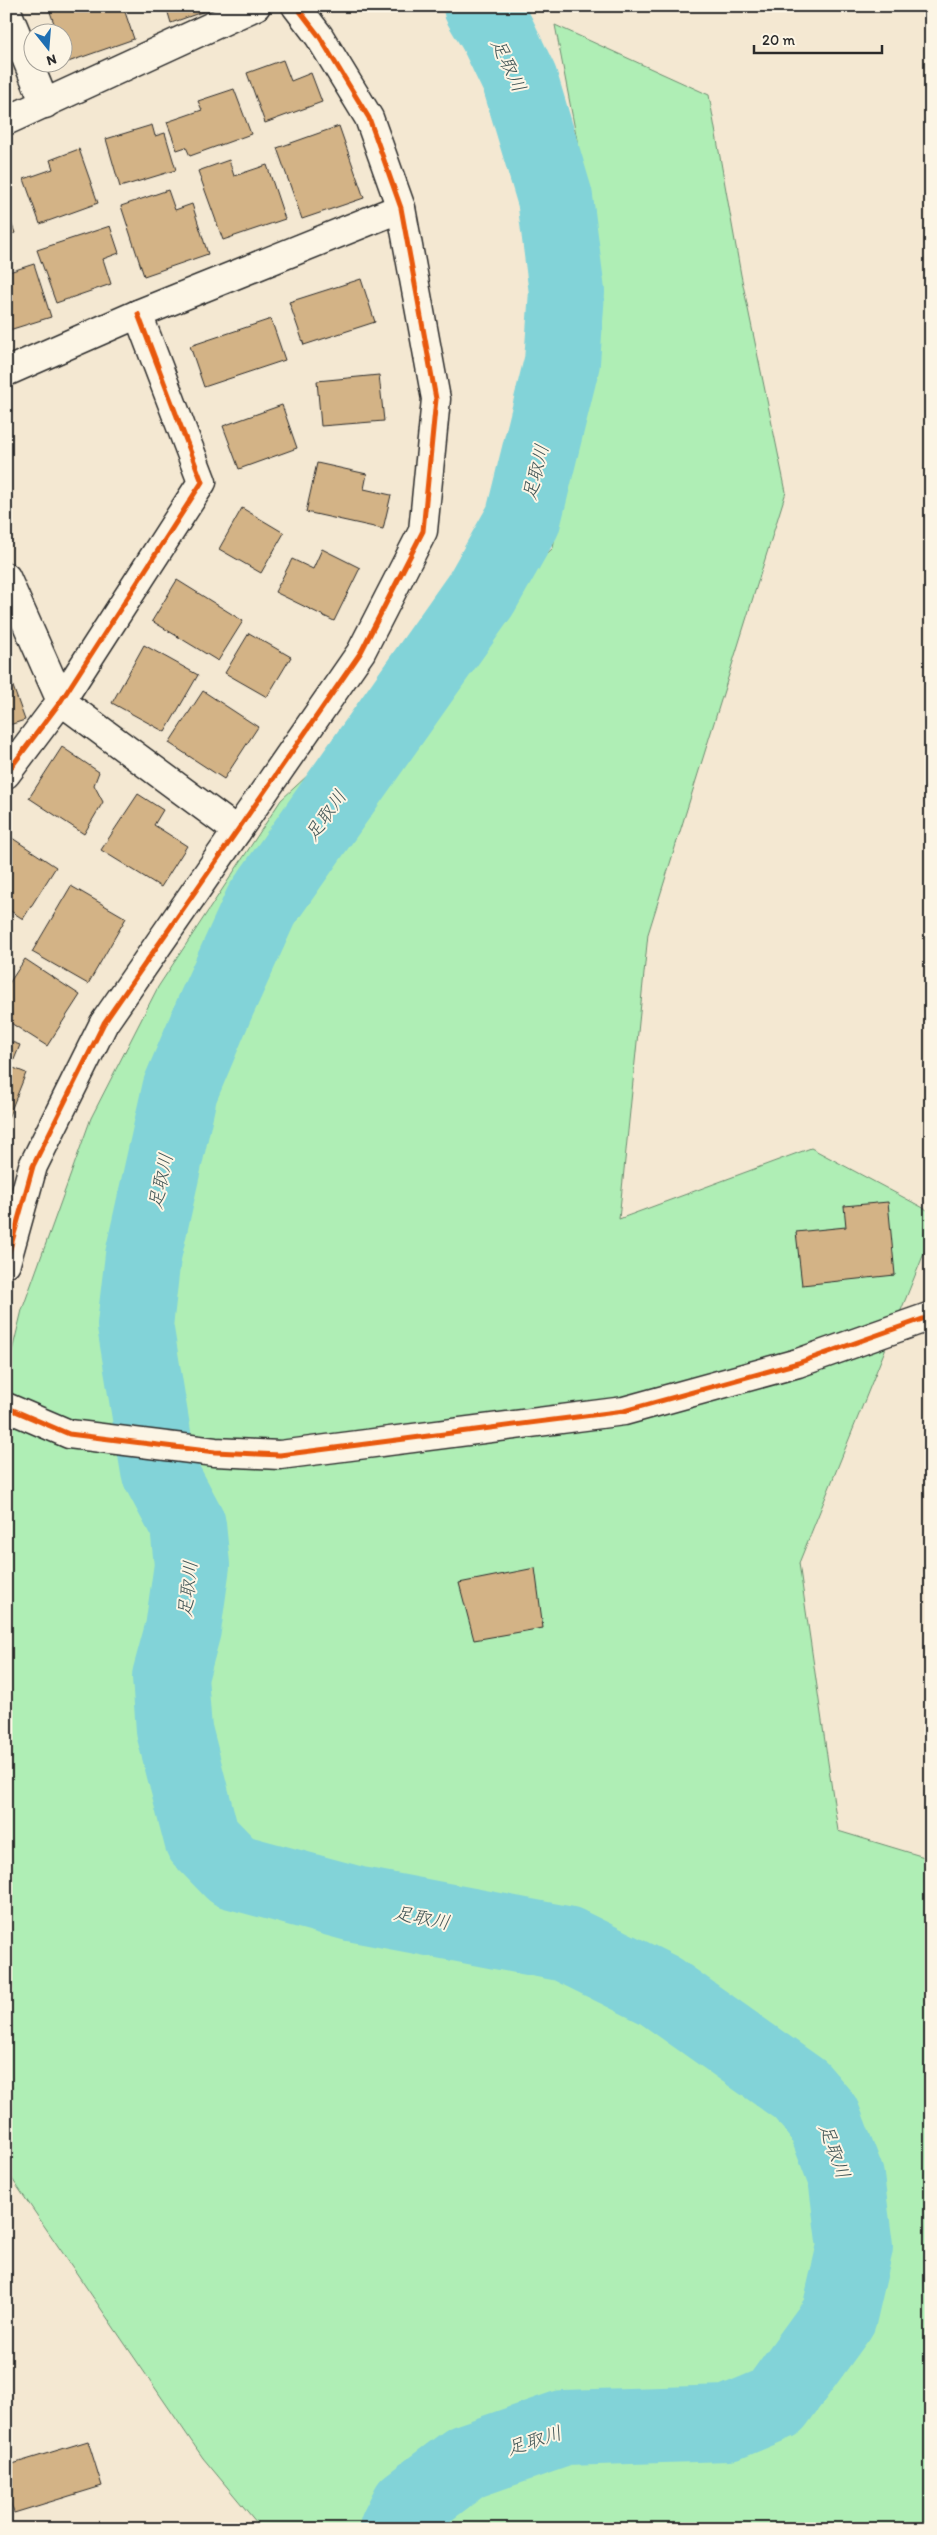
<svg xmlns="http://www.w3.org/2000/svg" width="937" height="2535" font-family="Itim,'Klee One',sans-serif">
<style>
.green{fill:#afeeb5;stroke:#6d8c70}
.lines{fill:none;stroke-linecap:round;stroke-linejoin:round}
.river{stroke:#82d3d8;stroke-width:76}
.building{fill:#d3b386;stroke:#2b2b2b}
.street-casing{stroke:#2b2b2b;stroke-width:31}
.street{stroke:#fcf5e5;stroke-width:28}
.cycleway-casing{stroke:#fcf5e5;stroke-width:8}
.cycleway{stroke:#e8590c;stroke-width:5}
.labels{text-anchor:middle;stroke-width:4;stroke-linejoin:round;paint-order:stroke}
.water-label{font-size:19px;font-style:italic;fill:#415556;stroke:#fcf5e5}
</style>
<rect width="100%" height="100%" fill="#f4e8d2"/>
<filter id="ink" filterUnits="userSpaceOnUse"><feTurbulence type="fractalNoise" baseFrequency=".02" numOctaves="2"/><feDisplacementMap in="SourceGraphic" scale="10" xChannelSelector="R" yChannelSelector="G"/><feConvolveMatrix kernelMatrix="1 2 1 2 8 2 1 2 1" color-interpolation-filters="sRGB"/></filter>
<g filter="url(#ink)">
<!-- green -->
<path class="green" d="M555 25 709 95 741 275 786 492 648 934 619 1219 811 1148 931 1212V1236L799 1563 838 1831 931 1859V2529H262L203 2458 6 2170V1376L22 1310 91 1118 158 987 281 800 553 548 599 255Z"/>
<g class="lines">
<!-- river -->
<path class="river" d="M397 2529 409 2505 466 2462 564 2428 728 2423 776 2403 839 2316 855 2247 846 2177 823 2117 800 2090 659 1990 566 1944 355 1904 233 1871 202 1839 174 1730 170 1677 183 1629 192 1565 188 1525 159 1471 135 1325 143 1256 180 1090 215 1007 261 906 481 594 523 520 562 362 567 292 555 198 520 81 497 33 481 6"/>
</g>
<!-- building -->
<g class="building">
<path d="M56 6H123L134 39 68 62 62 48V32H57L49 9Z"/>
<path d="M166 6H219L171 23Z"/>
<path d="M283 60 291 81 311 73 322 102 265 123 247 73Z"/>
<path d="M234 89 251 134 190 156 186 147 177 150 167 122 202 110 198 101Z"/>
<path d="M152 125 155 136 165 133 176 170 120 187 106 139Z"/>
<path d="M339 126 364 198 302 219 277 148Z"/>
<path d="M79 149 98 203 40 224 24 179 53 169 50 160Z"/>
<path d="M229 160 234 176 267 165 285 219 223 240 198 171Z"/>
<path d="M168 190 175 210 192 204 208 254 144 276 121 206Z"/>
<path d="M6 209 15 233 6 236Z"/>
<path d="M110 226 119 253 103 259 111 284 56 303 37 250Z"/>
<path d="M34 264 51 317 6 331V273Z"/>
<path d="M361 279 375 322 304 345 289 302Z"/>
<path d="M271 319 285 360 204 387 190 346Z"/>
<path d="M379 375 384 421 321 426 317 381Z"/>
<path d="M282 405 297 448 239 469 223 426Z"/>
<path d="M317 463 367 474 364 489 391 495 383 529 306 512Z"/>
<path d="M242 508 284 533 261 573 219 549Z"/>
<path d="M322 549 360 568 334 621 275 592 292 559 313 569Z"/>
<path d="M177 580 243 621 218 661 152 621Z"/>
<path d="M249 633 291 657 267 697 225 673Z"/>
<path d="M144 645 198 675 165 732 112 703Z"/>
<path d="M6 667 25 720 6 726Z"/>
<path d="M203 691 258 727 224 779 169 743Z"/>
<path d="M62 747 99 772 94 785 103 802 84 834 29 798Z"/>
<path d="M138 794 163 810 154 825 187 846 161 887 101 850Z"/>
<path d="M6 834 56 867 23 919 6 908Z"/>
<path d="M71 886 126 918 88 984 32 952Z"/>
<path d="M25 959 80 995 47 1046 6 1020V988Z"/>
<path d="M6 1040 20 1045 11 1067 26 1073 6 1123Z"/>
<path d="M888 1202 895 1275 802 1285 796 1232 846 1227 844 1206Z"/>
<path d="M535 1568 543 1628 474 1640 459 1583Z"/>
<path d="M88 2441 102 2486 14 2513 6 2489V2466Z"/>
</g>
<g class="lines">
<!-- street casing -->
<g class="street-casing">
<g id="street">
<path d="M6 9 45 104"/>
<path d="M6 121 256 6"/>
<path d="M6 372 138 314 401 208"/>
<path d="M6 577 61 701 237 831"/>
<path d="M6 774 61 701 202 482 138 314"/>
<path d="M6 1263 33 1166 104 1023 361 652 423 531 436 399 401 208 369 118 319 36 296 6"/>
<path d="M6 1407 69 1434 215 1452 280 1455 624 1411 798 1363 931 1316"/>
</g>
</g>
<!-- street -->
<use href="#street" class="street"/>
<!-- cycleway casing -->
<g class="cycleway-casing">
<g id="cycleway">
<path d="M6 774 61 701 202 482 138 314"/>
<path d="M6 1263 33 1166 104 1023 361 652 423 531 436 399 401 208 369 118 319 36 296 6"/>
<path d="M6 1407 69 1434 215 1452 280 1455 624 1411 798 1363 931 1316"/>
</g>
</g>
<!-- cycleway -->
<use href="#cycleway" class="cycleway"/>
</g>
</g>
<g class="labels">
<!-- water labels -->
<g class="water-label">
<text transform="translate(509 65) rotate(65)" y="7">足取川</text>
<text transform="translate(535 472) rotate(-76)" y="7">足取川</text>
<text transform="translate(325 815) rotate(-55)" y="7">足取川</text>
<text transform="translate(160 1181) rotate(-78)" y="7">足取川</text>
<text transform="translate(187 1589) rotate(-84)" y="7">足取川</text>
<text transform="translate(422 1917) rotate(11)" y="7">足取川</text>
<text transform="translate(835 2151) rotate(70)" y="7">足取川</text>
<text transform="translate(534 2440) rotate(-18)" y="7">足取川</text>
</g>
</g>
<!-- margin -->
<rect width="937" height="2535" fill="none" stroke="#fcf5e5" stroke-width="25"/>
<rect x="12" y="12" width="912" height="2510" fill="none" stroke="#2b2b2b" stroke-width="2" filter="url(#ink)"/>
<!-- north arrow -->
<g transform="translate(48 48) rotate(163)"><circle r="24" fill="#fcf5e5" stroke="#a8a49b"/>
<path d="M0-4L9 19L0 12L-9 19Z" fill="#1f6fb2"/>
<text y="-8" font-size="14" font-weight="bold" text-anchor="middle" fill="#2b2b2b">N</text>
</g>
<!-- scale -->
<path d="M754 45v8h128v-8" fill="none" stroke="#2b2b2b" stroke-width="2.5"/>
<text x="762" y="45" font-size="15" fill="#2b2b2b" stroke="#fcf5e5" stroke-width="4" paint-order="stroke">20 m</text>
</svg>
